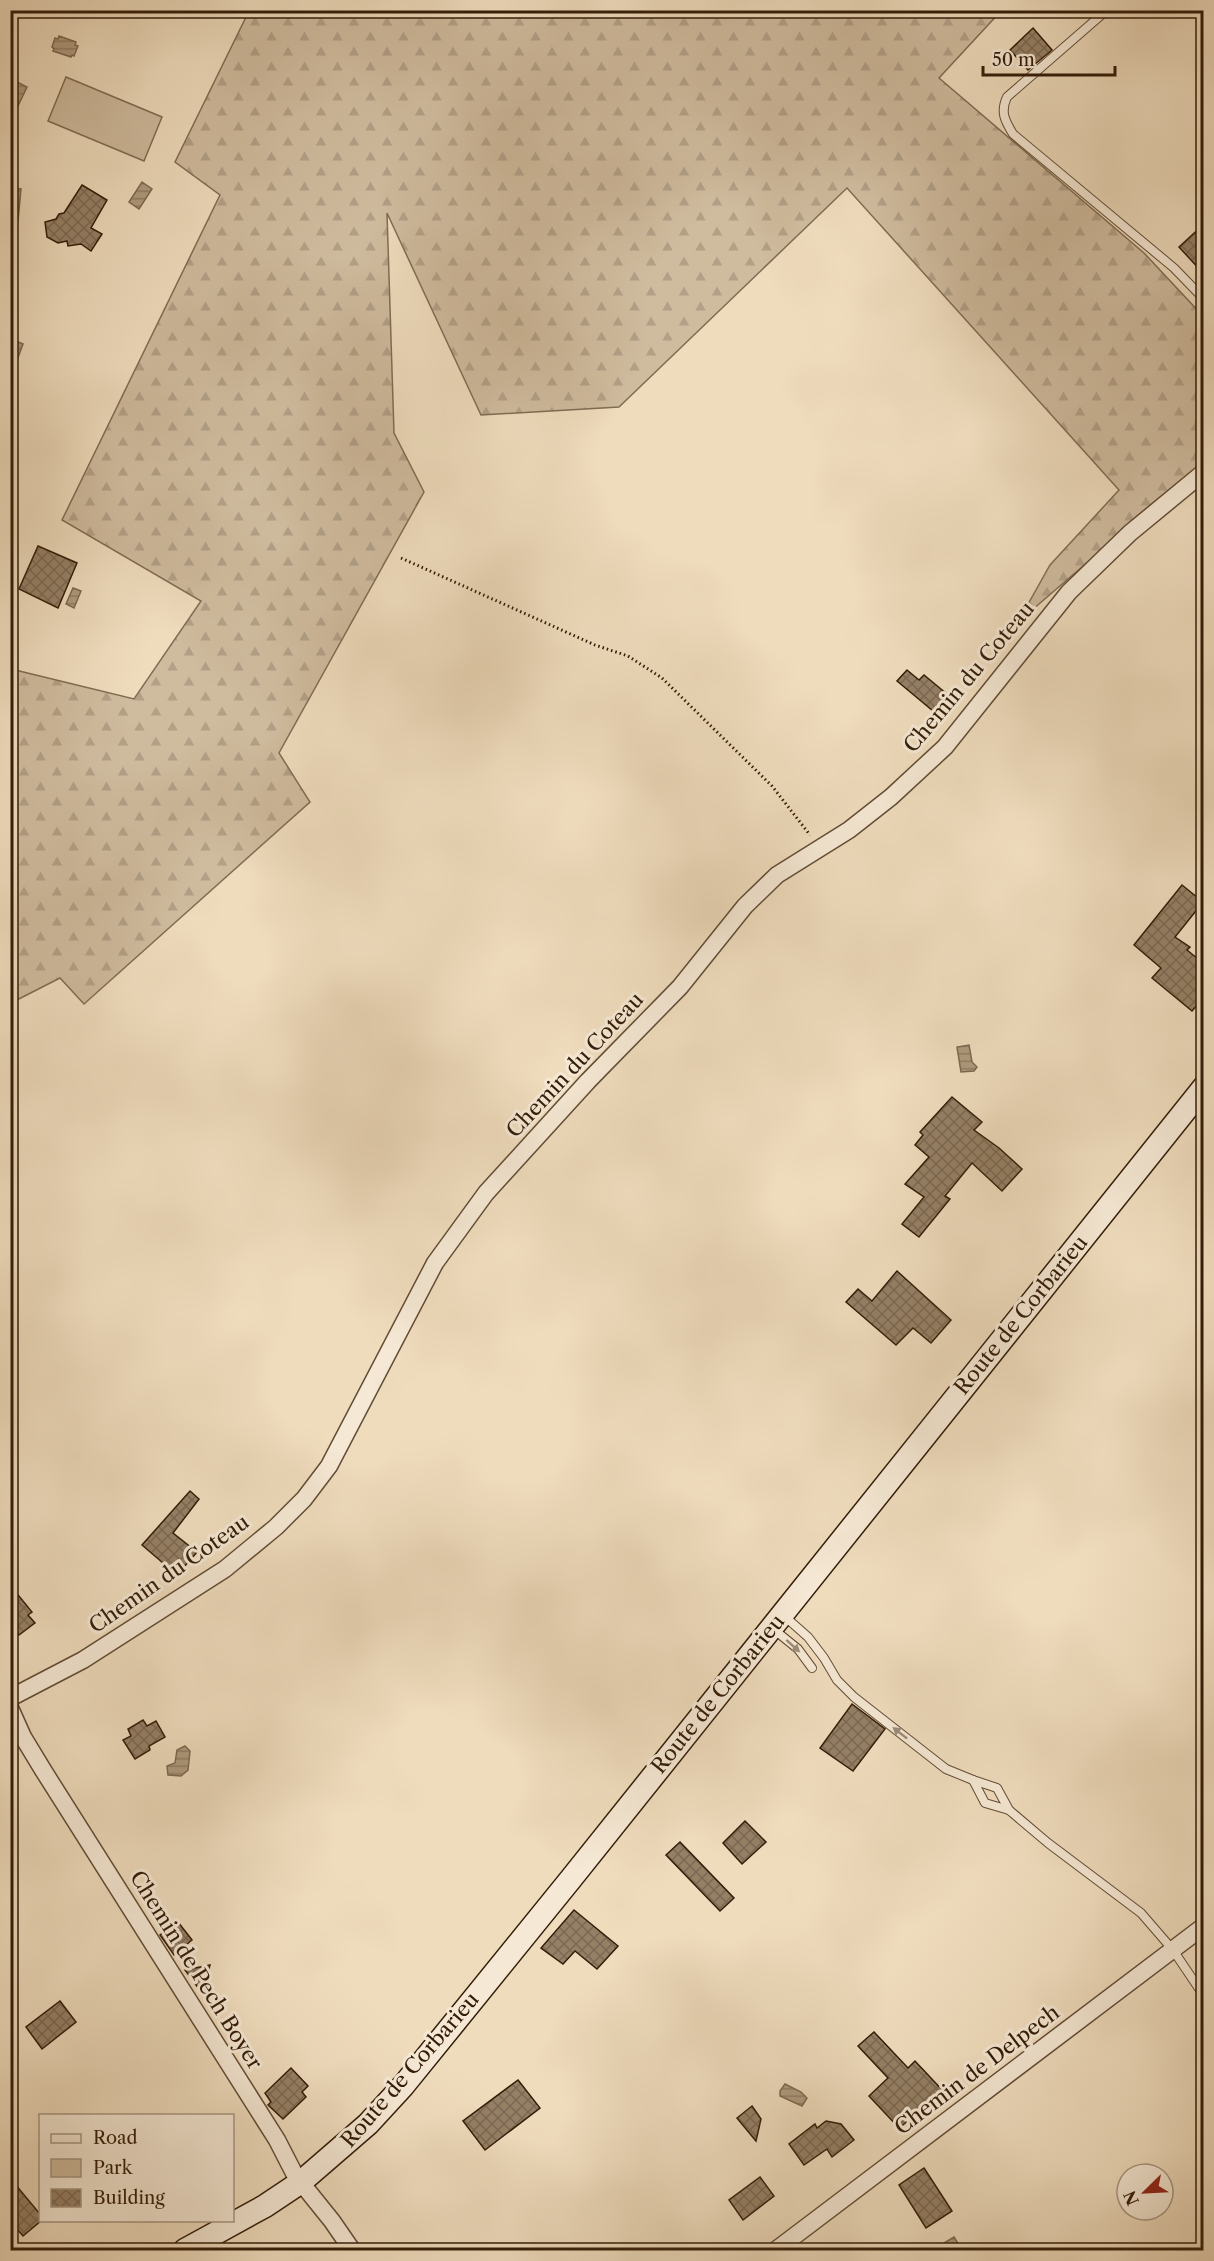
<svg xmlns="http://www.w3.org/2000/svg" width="1214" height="2261" font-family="'Libre Caslon Text',serif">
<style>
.green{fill:#cfbb9e;stroke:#816c53;stroke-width:1.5}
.forest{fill:url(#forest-firs);stroke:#816c53;stroke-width:1.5}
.water{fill:url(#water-rules);stroke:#7d684f;stroke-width:1.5}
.building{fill:url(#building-cross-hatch);stroke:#331c08;stroke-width:1.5}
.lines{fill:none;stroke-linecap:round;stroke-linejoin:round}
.service-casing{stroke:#624c35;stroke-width:10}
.minor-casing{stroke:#624c35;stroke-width:19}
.secondary-casing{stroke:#331c08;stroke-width:25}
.path{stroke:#331c08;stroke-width:3;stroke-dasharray:1.5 3;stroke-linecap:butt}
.service{stroke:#f5e8d4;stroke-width:8}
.minor{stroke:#f5e8d4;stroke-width:16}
.secondary{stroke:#f5e8d4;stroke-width:22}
.oneway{fill:#9e8c78}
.labels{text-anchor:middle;stroke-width:6;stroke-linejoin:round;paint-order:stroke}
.street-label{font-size:21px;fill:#331c08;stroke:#f5e8d4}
</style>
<defs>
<pattern id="forest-firs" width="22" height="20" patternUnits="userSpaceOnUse" patternTransform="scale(1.5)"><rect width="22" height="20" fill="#cfbb9e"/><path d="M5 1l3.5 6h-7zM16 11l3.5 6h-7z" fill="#b2a087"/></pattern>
<pattern id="water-rules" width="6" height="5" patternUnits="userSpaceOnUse" patternTransform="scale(1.5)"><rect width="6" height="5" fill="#af9b7f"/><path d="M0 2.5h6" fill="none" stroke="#8f7e66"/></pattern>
<pattern id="building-cross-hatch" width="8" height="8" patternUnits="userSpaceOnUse" patternTransform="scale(1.5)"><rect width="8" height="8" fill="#958066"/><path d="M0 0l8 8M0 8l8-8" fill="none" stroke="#7a6852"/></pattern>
</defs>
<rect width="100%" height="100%" fill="#efdcbd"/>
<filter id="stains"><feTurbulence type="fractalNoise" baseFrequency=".00333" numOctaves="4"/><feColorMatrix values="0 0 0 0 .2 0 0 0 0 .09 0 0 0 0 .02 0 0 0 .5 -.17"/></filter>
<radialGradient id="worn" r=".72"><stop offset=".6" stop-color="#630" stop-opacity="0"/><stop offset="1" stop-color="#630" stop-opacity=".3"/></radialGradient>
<!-- green -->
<path class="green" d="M66 77 162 117 144 161 48 121Z"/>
<!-- forest -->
<path class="forest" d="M249 11H1001L939 78 1144 253 1203 316V463L1018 622 1050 565 1119 490 847 188 619 407 481 415 387 213 394 433 424 492 279 753 310 802 84 1004 60 978 11 1003V669L134 699 201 601 62 520 220 195 175 162Z"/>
<!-- water -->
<g class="water">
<path d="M59 36 76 42 75 45 78 46 74 56 72 55 71 57 53 51 54 49 52 47 55 38 58 39Z"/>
<path d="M15 81 27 87 17 108 11 105V90Z"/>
<path d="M142 182 152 189 139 209 129 202Z"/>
<path d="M11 188 21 189 18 221 11 220Z"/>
<path d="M11 339 23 344 12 374H10Z"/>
<path d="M73 588 81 591 74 608 66 604Z"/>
<path d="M969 1045 972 1062 977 1067 974 1071 961 1072 957 1047Z"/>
<path d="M185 1746 190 1751 188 1770 181 1776 168 1775 167 1766 175 1763 177 1750Z"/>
<path d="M785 2084 801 2092 807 2098 802 2106 780 2096V2091Z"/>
<path d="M954 2237 962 2250H948L944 2243Z"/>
</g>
<!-- building -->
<g class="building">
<path d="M1033 28 1052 50 1028 70 1010 50Z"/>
<path d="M82 185 107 200 91 228 102 234 91 251 81 244 68 246 67 241 58 243 47 237 45 222 56 219 59 214 64 213Z"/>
<path d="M1203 225V273L1179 247Z"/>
<path d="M38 546 77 563 58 608 19 589Z"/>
<path d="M907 670 919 680 924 675 953 699 939 716 897 681Z"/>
<path d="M1182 885 1203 902 1175 937 1190 947 1187 950 1203 963V998L1192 1011 1152 978 1161 968 1134 945Z"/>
<path d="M952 1097 982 1122 974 1130 999 1148 1022 1169 1002 1191 972 1163 945 1196 950 1199 919 1237 902 1224 924 1197 905 1184 929 1157 915 1145 923 1135 920 1132Z"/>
<path d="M897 1271 951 1320 931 1343 913 1328 896 1345 846 1302 858 1289 872 1301Z"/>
<path d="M190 1491 199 1499 173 1533 197 1552 177 1575 142 1545Z"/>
<path d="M10 1585 32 1612 28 1615 35 1623 19 1635 10 1623Z"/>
<path d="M852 1704 885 1729 853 1771 820 1748Z"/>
<path d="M143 1720 147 1726 156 1721 165 1737 149 1746 150 1750 135 1759 123 1740 131 1736 128 1729Z"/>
<path d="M745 1821 766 1842 742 1864 723 1843Z"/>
<path d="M680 1842 734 1898 720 1911 666 1855Z"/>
<path d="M574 1910 618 1946 597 1969 575 1951 563 1964 541 1948Z"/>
<path d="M178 1922 192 1940 174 1955 160 1935Z"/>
<path d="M210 1965 202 1993 185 1970Z"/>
<path d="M60 2001 76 2022 42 2049 26 2027Z"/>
<path d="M874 2032 908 2068 915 2061 944 2092 899 2128 869 2096 888 2078 858 2046Z"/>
<path d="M291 2068 308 2086 302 2092 306 2097 283 2119 268 2105 271 2102 265 2093Z"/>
<path d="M518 2080 540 2108 485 2150 463 2121Z"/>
<path d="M752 2106 761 2119 756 2141 737 2118Z"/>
<path d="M826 2121 841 2124 854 2140 832 2157 827 2149 804 2165 789 2144 815 2124 817 2128Z"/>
<path d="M924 2168 952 2211 926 2228 899 2185Z"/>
<path d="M760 2177 774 2196 743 2220 729 2200Z"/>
<path d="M10 2178 40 2214 42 2220 23 2236 10 2221Z"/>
</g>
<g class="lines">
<!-- service casing -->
<g class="service-casing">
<g id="service">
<path d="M1107 10 1007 97C1000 112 1005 121 1013 134L1174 268 1204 299"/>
<path d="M782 1614 808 1637 824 1658 837 1680 854 1697 946 1769 973 1780 985 1803 1009 1810 1048 1843 1141 1913 1173 1950 1204 1996"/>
<path d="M772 1628 798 1649 812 1668"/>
<path d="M973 1780 997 1788 1009 1810"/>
</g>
</g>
<!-- minor casing -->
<g class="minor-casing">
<g id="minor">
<path d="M10 1698 83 1660 225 1569 276 1527 304 1499 329 1466 435 1263 486 1193 588 1081 680 987 745 906 777 875 849 830 891 797 945 747 1069 592 1130 533 1204 472"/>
<path d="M10 1708 23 1737 43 1770 277 2140 295 2175 332 2221 352 2250"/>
<path d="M776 2250 1204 1926"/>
</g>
</g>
<!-- secondary casing -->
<g class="secondary-casing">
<path id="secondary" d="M185 2250 265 2206 301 2182 368 2124 403 2086 570 1880 1204 1087"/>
</g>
<!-- path -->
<path class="path" d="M401 558 595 645 628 656 662 678 772 786 810 835"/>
<!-- service -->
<use href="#service" class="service"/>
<!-- minor -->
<use href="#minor" class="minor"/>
<!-- secondary -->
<use href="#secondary" class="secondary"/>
</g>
<!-- one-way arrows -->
<defs><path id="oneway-solid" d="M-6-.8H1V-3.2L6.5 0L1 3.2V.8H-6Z" transform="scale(1.5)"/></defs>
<g class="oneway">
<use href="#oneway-solid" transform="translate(793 1646) rotate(42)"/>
<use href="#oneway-solid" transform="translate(900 1733) rotate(-142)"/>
</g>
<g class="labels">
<!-- street labels -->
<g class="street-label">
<text transform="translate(969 677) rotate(-50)" y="7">Chemin du Coteau</text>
<text transform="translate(575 1065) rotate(-47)" y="7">Chemin du Coteau</text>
<text transform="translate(1021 1315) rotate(-51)" y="7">Route de Corbarieu</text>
<text transform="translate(169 1574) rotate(-35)" y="7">Chemin du Coteau</text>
<text transform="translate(718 1694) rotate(-51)" y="7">Route de Corbarieu</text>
<text transform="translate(196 1970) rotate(58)" y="7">Chemin de Pech Boyer</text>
<text transform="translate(410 2070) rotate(-49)" y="7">Route de Corbarieu</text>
<text transform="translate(977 2070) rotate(-37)" y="7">Chemin de Delpech</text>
</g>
</g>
<!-- margin -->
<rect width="1214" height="2261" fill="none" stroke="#efdcbd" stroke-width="36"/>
<rect x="12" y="12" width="1190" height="2237" fill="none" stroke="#331c08" stroke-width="3"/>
<rect x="18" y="18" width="1178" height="2225" fill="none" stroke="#331c08" stroke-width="1.5"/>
<!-- legend -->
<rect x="39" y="2114" width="195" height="108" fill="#f5e8d4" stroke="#a79682" stroke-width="1.5"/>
<rect x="51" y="2134" width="30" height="9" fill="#f5e8d4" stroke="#a79682" stroke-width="1.5"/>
<text x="93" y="2144" font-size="18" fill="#331c08">Road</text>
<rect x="51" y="2159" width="30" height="18" fill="#cfbb9e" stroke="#a79682" stroke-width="1.5"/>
<text x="93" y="2174" font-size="18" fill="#331c08">Park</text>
<rect x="51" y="2189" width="30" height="18" fill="url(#building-cross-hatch)" stroke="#a79682" stroke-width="1.5"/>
<text x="93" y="2204" font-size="18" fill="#331c08">Building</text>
<!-- north arrow -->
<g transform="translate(1145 2192) rotate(246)"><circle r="28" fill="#f5e8d4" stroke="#a79682" stroke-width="1.5"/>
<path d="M0-4.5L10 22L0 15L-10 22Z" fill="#8f2418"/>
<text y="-9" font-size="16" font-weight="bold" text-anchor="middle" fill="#331c08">N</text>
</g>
<!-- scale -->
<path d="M983 66v9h132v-9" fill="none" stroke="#331c08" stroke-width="3"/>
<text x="992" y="66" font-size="18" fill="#331c08" stroke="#f5e8d4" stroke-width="4.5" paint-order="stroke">50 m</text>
<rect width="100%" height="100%" filter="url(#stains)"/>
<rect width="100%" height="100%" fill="url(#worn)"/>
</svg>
